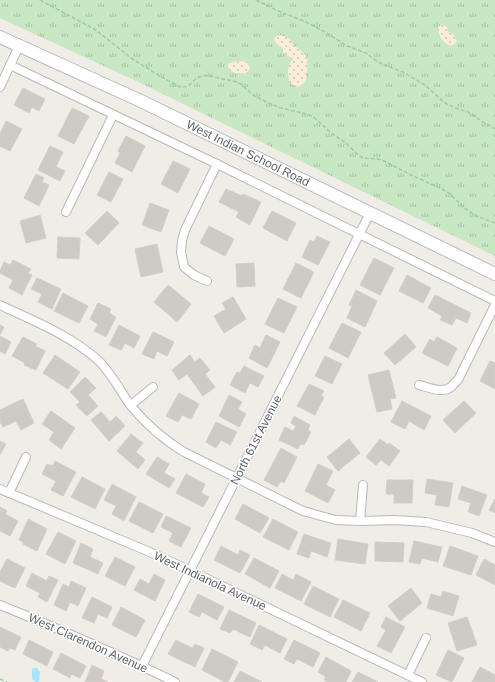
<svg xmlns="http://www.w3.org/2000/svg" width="495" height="682" font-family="Helvetica,sans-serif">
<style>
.grass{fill:url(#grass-tufts)}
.sand{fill:url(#sand-dots)}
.water{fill:#a7e4ff}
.building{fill:#cecac5;stroke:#d5cec4}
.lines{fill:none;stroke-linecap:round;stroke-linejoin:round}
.minor-casing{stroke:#b7b9bd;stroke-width:10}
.secondary-casing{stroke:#b5babe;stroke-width:14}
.path{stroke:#9dcba5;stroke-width:1.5;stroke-dasharray:4 2;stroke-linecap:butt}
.minor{stroke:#fff;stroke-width:8}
.secondary{stroke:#fff;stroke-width:12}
.labels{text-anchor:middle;stroke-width:3;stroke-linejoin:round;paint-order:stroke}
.street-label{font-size:12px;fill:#5e6367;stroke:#fff}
</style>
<defs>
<pattern id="grass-tufts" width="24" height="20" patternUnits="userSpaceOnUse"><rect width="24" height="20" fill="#c8e7c3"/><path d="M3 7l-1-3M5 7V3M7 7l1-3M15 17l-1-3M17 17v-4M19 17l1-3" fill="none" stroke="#a6bfa2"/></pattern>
<pattern id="sand-dots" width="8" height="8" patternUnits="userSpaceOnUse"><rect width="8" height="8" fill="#fbeed7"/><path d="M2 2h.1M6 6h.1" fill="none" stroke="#cec4b2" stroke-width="1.8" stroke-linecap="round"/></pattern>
</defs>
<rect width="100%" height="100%" fill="#f0ede6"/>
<!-- grass -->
<path class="grass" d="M0 0H495V256L134 80 0 18Z"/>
<!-- sand -->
<g class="sand">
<path d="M441 24 447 27 448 32C453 33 455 36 457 41 449 53 438 37 438 28Z"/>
<path d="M279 35C288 36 289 39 294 45 298 49 303 51 306 56 308 61 308 79 304 83 302 85 300 86 298 87L289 83 288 71 290 62 294 59 289 57 283 52 282 48 275 42 274 39 276 36Z"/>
<path d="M244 61 248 64 250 68C249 70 248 72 246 73 242 75 232 72 229 70L228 66 229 62Z"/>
</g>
<!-- water -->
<path class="water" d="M34 668H37L40 672 39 681 38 682H36L32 679V669Z"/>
<!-- building -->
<g class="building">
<path d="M23 88 45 99 39 111 32 107 29 113 14 105Z"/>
<path d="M72 108 89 116 74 144 58 136Z"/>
<path d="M6 121 22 129 10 151 0 146V134Z"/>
<path d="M126 136 145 146 132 172 115 163 120 153 118 151Z"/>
<path d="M50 146 63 152 56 167 65 171 60 181 38 170Z"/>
<path d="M173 161 190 169 178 193 161 184Z"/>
<path d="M109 172 123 179 111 202 97 195Z"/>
<path d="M36 174 44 178 42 182 49 185 39 206 24 198Z"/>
<path d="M226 189 242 196 243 194 261 202 250 225 236 217 239 212 219 202Z"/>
<path d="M150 203 169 210 161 232 142 225Z"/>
<path d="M107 211 119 223 98 245 85 233Z"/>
<path d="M272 211 296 223 287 241 263 228Z"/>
<path d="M40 215 46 238 26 243 20 221Z"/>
<path d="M209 226 234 239 225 256 200 243Z"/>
<path d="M317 236 330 242 318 265 302 257 310 240 314 242Z"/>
<path d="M58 237 80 238 79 259 57 258Z"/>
<path d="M157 244 163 272 141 277 135 249Z"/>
<path d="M374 258 394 268 380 295 360 285Z"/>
<path d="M13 260 31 269 28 273 32 275 22 295 9 288 13 280 0 273V271L4 262 10 265Z"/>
<path d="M254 263 255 286 237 287 236 264Z"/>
<path d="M296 263 314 272 301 298 283 289Z"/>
<path d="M407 275 431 288 423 303 399 291Z"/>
<path d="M37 278 61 289 52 309 38 302 42 294 31 289Z"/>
<path d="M168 285 191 304 177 322 154 302Z"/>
<path d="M356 290 377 301 365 327 347 318 352 306 349 305Z"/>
<path d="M63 293 88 306 79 323 54 311Z"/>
<path d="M435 295 471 313 467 323 456 318 452 325 440 320 442 316 428 308Z"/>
<path d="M233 297 246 319 224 333 214 316 226 309 222 303Z"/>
<path d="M278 298 297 307 284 333 265 324Z"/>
<path d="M98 303 111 309 109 313 116 317 106 337 94 331 98 324 90 319Z"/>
<path d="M342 323 361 332 348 358 329 348Z"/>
<path d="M0 325 4 327 0 335Z"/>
<path d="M119 325 140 336 134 348 125 343 121 350 109 345Z"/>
<path d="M153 332 174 342 167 356 157 351 154 359 142 354Z"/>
<path d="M405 334 416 347 395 365 384 353Z"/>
<path d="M266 335 280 342 267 368 249 358 255 345 260 348Z"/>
<path d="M0 336 11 342 5 354 0 351Z"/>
<path d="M23 337 37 344 35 346 45 351 36 370 24 365 25 363 12 356Z"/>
<path d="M437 337 457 348 448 366 422 353 430 339 434 342Z"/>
<path d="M55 355 80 372 68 389 43 373Z"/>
<path d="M190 355 195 362 200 358 210 370 205 374 215 387 203 396 187 374 179 380 172 370Z"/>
<path d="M325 356 342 364 332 384 315 376Z"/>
<path d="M490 361 495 363V389L480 381Z"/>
<path d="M244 366 264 376 258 387 250 383 245 393 230 385 237 372 240 373Z"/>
<path d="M389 370 396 398 390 399 392 409 377 412 368 375Z"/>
<path d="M85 377 96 388 88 395 98 406 87 416 76 405 80 402 70 392Z"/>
<path d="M309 384 324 391 321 396 324 397 315 415 297 406Z"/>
<path d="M179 393 199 404 191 419 182 415 178 422 166 416Z"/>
<path d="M229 395 242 402 238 409 246 414 239 427 219 416Z"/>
<path d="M23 399 34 423 21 430 16 421 3 427 0 422V410Z"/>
<path d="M402 401 431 416 424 430 409 421 405 429 391 422Z"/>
<path d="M464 401 476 413 455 433 443 420Z"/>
<path d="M51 411 75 428 61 449 49 440 54 432 42 424Z"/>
<path d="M101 412 110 422 116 416 125 426 109 441 91 420Z"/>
<path d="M294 416 310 425 308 430 311 432 304 445 301 444 298 449 279 440 285 427 293 431 296 426 291 423Z"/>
<path d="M216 422 237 432 230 445 221 440 216 448 206 442Z"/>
<path d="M131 434 143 443 136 452 145 460 138 469 117 451Z"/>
<path d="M349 439 360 453 338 471 327 457Z"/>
<path d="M380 439 388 445 389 443 400 451 389 466 381 460 376 465 366 457Z"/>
<path d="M0 441 6 444 0 455Z"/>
<path d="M281 448 297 457 284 483 281 481 277 487 264 480Z"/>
<path d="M157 457 169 464 164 473 175 479 169 488 146 474Z"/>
<path d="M55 461 76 472 63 496 51 490 56 481 42 474 47 464 53 466Z"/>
<path d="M318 464 333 471 326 485 335 490 328 503 305 491Z"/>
<path d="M186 474 205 484 201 493 209 497 203 507 176 493Z"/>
<path d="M82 477 105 489 95 509 71 497Z"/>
<path d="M427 479 453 483 449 507 435 505 437 495 425 493Z"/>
<path d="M387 480H413L412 503H394V494H386Z"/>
<path d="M112 484 136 497 124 521 112 514 116 506 104 500Z"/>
<path d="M462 486 487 495 479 516 468 512 471 503 458 499Z"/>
<path d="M495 499V513L489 510Z"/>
<path d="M139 502 163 514 153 533 129 521Z"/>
<path d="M243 504 269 518 260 533 235 519Z"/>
<path d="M0 507 7 511 5 514 18 521 10 536 0 531Z"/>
<path d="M166 516 191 528 181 547 169 541 173 533 161 527Z"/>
<path d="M28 519 47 529 37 551 23 544V542L19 540Z"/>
<path d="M273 519 298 532 289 550 263 537Z"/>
<path d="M58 532 76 541 65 564 46 554Z"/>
<path d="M304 534 331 543 327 557 311 551 309 558 297 554Z"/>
<path d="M338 539 368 544 365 564 335 560Z"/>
<path d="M414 541 442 547 438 562 422 558 420 564 409 562Z"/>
<path d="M375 542 404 543 403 562 375 561Z"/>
<path d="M81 543 93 549 90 557 103 563 98 574 73 563Z"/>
<path d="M221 546 238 555 240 550 250 555 240 573 214 560Z"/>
<path d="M450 546 478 556 471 575 443 566Z"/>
<path d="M115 557 135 567 125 586 105 576Z"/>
<path d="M254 558 279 571 270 588 245 574Z"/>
<path d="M7 559 25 568 15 588 0 581V572Z"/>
<path d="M484 559 495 565V585L476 575Z"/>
<path d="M32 573 47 581 49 576 58 580 47 602 38 597 40 593 26 586Z"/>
<path d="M154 574 165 580 155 601 134 590 140 579 149 584Z"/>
<path d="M282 574 293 580 296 574 311 582 301 601 275 588Z"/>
<path d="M71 581 86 588 78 606 70 602 66 611 54 605 63 584 69 587Z"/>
<path d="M313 586 339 599 330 617 304 604Z"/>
<path d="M411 588 422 603 400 621 388 606Z"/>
<path d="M443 591 459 596 453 616 427 608 431 594 441 597Z"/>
<path d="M198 594 224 607 217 620 202 612 199 617 189 612Z"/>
<path d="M92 597 112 607 107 618 98 614 94 623 82 618Z"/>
<path d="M343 600 370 613 361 631 334 617Z"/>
<path d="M121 607 145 620 136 637 112 625Z"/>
<path d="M229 610 256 623 250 637 233 629 230 633 220 629Z"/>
<path d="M386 617 405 627 391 653 377 646 386 630 381 627Z"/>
<path d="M467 617 477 645 457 651 448 623Z"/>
<path d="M259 625 287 639 280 653 265 645 262 650 250 644Z"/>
<path d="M0 627 21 637 15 650 10 648 8 651 0 647Z"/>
<path d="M29 640 53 652 47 666 23 654Z"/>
<path d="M176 640 192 648 195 644 204 648 195 667 168 654Z"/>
<path d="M294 640 320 653 313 667 297 659 294 664 284 659Z"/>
<path d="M212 649 238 662 228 682H225L202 670Z"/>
<path d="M448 650 464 658 452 682 436 675Z"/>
<path d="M61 653 86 666 80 678 71 674 70 678 53 669Z"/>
<path d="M326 657 351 671 346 682H328L324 680 326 677 318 672Z"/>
<path d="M92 665 104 671 101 679 108 682H85Z"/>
<path d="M480 667 495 675V682H472Z"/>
<path d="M240 671 262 682H234Z"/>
<path d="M358 672 378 682H352Z"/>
</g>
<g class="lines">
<!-- minor casing -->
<g class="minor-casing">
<g id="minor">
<path d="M10 65 217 164 495 301"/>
<path d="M0 87 19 46"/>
<path d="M66 212 113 115"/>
<path d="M207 281 194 275 184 267 181 252 182 241 185 230 217 164"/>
<path d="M0 305C34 321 70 335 99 361 112 374 120 391 131 406 146 424 164 440 184 452L303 511 321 516 336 520 360 521 394 520 426 522 472 533 495 542"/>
<path d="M419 385C428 387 442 394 451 387 453 385 455 382 458 380L495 305"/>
<path d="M131 405 153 387"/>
<path d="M0 489 145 550 189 570 422 682"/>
<path d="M9 493 26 457"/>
<path d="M360 521 363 485"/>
<path d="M0 605C59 629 117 654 175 682"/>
<path d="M142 666 370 213"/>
<path d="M408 675 426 638"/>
</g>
</g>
<!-- secondary casing -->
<g class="secondary-casing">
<g id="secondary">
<path id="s1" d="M0 37 141 101 495 274"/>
</g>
</g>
<!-- path -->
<g class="path">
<path d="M40 0 96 30 131 58 155 73 178 86C191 91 192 77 203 76 208 75 213 77 218 78 225 80 231 80 237 82L241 84 253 95 268 103 281 108 307 114 312 116 317 120 330 132 347 144 356 153 363 158 378 159 384 161 411 175 442 189 449 193 463 207 476 216 495 223"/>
<path d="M256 0 276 10 306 22 325 32 347 46 366 53 378 62 384 65 403 72 425 85 445 103 456 108 468 112 483 122 495 129"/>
<path d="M0 679 7 682"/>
</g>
<!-- minor -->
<use href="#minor" class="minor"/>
<!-- secondary -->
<use href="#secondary" class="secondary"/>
</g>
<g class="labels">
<!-- street labels -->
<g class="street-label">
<text dy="4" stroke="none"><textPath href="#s1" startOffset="274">West Indian School Road</textPath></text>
<text transform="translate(256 440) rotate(-63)" y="4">North 61st Avenue</text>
<text transform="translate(210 581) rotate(25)" y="4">West Indianola Avenue</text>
<text transform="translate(88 643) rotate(24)" y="4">West Clarendon Avenue</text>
</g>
</g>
</svg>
